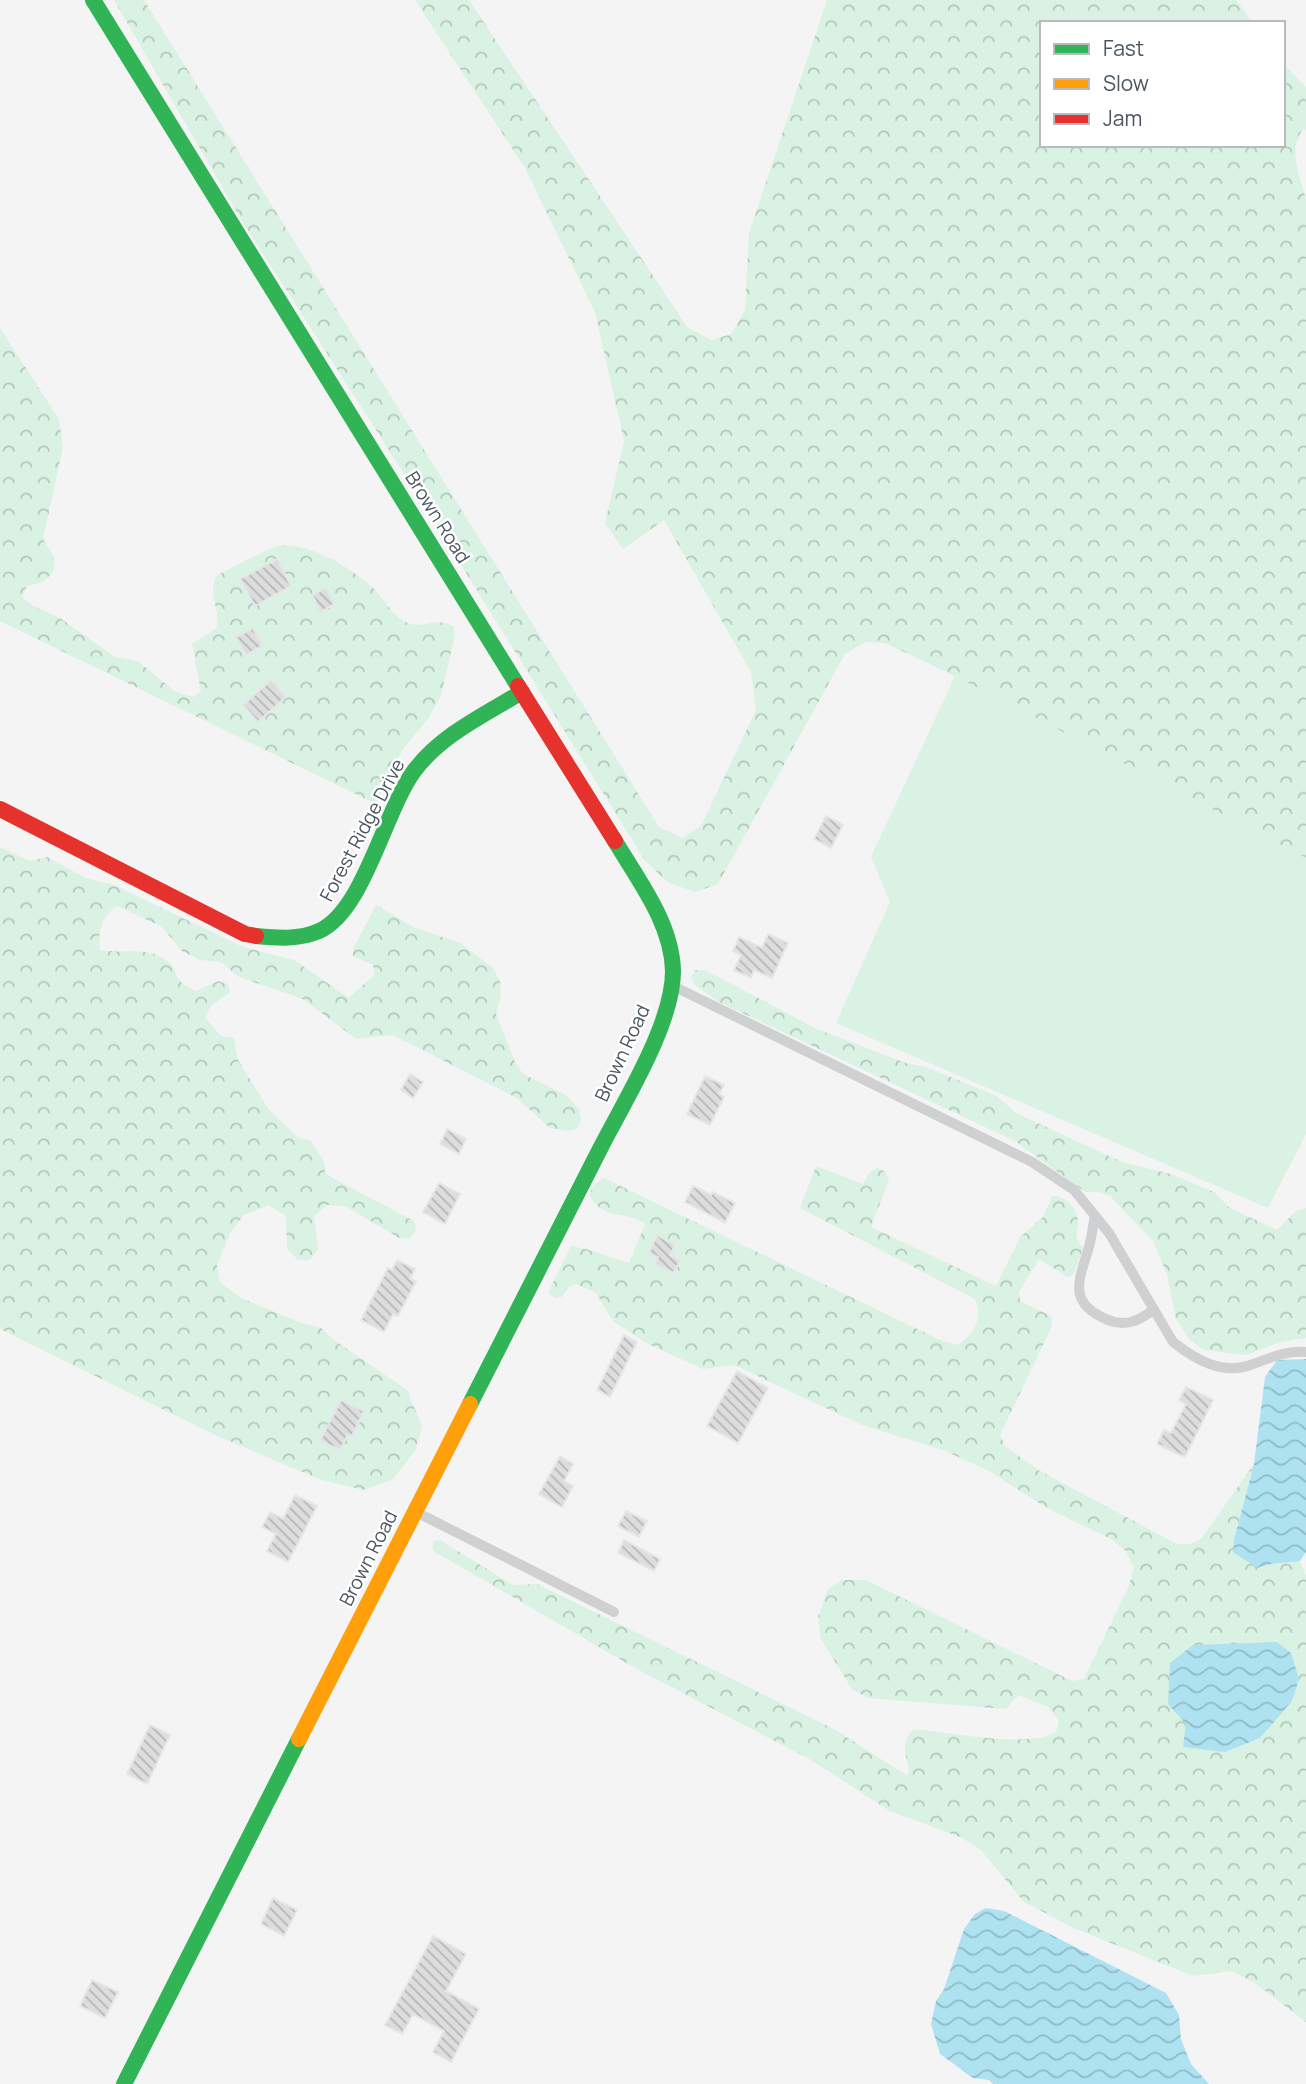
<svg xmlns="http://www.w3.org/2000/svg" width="1306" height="2084" font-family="Manrope,sans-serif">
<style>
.green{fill:#d9f2e3}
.forest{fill:url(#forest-crowns)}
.water{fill:url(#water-waves)}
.building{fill:url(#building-back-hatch);stroke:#e5e6e7;stroke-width:2}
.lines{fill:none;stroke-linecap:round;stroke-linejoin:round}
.lane{stroke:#ced0d2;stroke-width:10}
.fast{stroke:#30b455;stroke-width:16}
.slow{stroke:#ff9f0a;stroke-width:16}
.jam{stroke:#e5322d;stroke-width:16}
.labels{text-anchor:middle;stroke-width:5;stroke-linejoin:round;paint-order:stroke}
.street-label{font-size:19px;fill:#4a5661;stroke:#fff}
</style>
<defs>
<pattern id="forest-crowns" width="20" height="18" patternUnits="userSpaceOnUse" patternTransform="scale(1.75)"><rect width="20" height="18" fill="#d9f2e3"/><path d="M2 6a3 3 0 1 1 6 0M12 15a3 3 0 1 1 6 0" fill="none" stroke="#b2c7bb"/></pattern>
<pattern id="water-waves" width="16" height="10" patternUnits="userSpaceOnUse" patternTransform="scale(1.75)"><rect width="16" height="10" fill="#aee2f0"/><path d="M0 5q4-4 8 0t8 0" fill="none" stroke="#90bac6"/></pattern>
<pattern id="building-back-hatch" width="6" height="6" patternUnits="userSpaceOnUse" patternTransform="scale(1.75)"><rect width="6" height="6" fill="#ddddde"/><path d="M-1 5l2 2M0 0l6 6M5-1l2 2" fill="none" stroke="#b5b6b7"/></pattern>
</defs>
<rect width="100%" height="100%" fill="#f4f4f4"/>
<!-- green -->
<path class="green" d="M955 676 1306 858V1134L1268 1208 836 1023 890 902 871 857Z"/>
<!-- forest -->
<g class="forest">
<path d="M114 0H144L659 827 682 838 701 826 756 710 751 672 664 520 623 549 605 523 624 441 595 312 525 168 415 0H469L688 328 712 340 731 334 745 310 749 233 827 0H1236L1253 23H1042V145H1283V63L1306 87V130L1303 129C1287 150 1300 176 1306 199V858L955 676 885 643 865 642 845 654 718 884 695 892 667 882 644 859 424 505 239 216Z"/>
<path d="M0 328 59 419 63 447 43 539 55 558 53 572 43 582 27 586 22 597 33 606 60 618 115 657 138 661 176 692 194 697 201 691 192 644 216 629C222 607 207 599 216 576 230 569 268 548 280 546 309 542 351 568 372 587 384 598 393 619 411 624 425 628 434 617 453 626L455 635 441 695 428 719 402 750 376 804 0 621Z"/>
<path d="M0 847 30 861 47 857 86 878 114 885 243 947 294 960 349 998 375 974 373 965 353 956V949L376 905 413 927 460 943 493 968 500 981 501 996 496 1014 515 1062 523 1074 566 1095 579 1109 581 1119 577 1129 568 1131 550 1128 517 1098 393 1035 356 1039 303 999 239 977 221 962 200 960 182 951 162 927 118 906C102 914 97 933 100 950 119 954 143 947 161 957 179 967 172 972 181 982 184 986 192 989 196 991L218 981 228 984 230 992 211 1006 205 1017 221 1036 234 1038 238 1060 269 1110 299 1138 310 1140 325 1163V1174L414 1221 416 1230 409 1239 399 1238 345 1206 326 1205 314 1217 318 1249 310 1260H298L287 1249 286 1216 269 1205 244 1215 230 1233 217 1265 220 1282 241 1298 299 1322 321 1328 334 1340 407 1390 422 1426 415 1451 392 1480 364 1490 321 1480 213 1434 0 1329Z"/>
<path d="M695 970H705L817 1029 906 1063 926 1067 997 1096 1016 1113 1122 1162 1171 1174 1214 1192 1230 1208 1277 1230 1296 1211 1306 1208V1338L1281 1342 1246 1355 1204 1350 1190 1340 1176 1319 1167 1274 1153 1241 1110 1196 1098 1192H1085L1015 1141 717 1001 695 985 691 977Z"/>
<path d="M816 1166 863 1184 869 1173 877 1168 884 1171 889 1180 871 1227 996 1286 1021 1236 1043 1217 1052 1196C1065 1195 1077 1207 1078 1221 1079 1227 1075 1232 1077 1238 1078 1242 1081 1245 1083 1248L1074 1273 1069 1278 1039 1259 1019 1292 1020 1301 1051 1316 1052 1326 1000 1435 1005 1446 1038 1470 1177 1544H1190L1201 1539 1254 1464 1234 1540 1257 1568 1271 1564 1300 1561 1306 1576V2022L1255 1983 1232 1971 1193 1976 1076 1929 1024 1902 981 1850 960 1837 890 1811 811 1760 635 1668 435 1552 432 1547 434 1541 440 1540 513 1585 537 1584 834 1729 906 1775 909 1772C906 1754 900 1742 914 1729 946 1732 1032 1749 1056 1732L1059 1721 1048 1707 1018 1695 1006 1709 868 1698 852 1689 821 1639 818 1617 828 1589 842 1580H866L1072 1681 1084 1679 1128 1588 1134 1568 1126 1551 1111 1539 1045 1507 991 1472 943 1450 862 1425 734 1365 703 1369 646 1343 613 1321 596 1293 576 1284 569 1287 562 1297 555 1298 548 1293 571 1246 586 1249 629 1263 645 1224C622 1209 605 1222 589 1195L594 1185 604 1178 938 1339 957 1345C974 1335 983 1319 975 1299L800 1208Z"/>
</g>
<!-- water -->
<g class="water">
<path d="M1306 1359V1552L1300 1561 1271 1564 1257 1568 1233 1552 1234 1540 1254 1464 1265 1377 1277 1360Z"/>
<path d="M1277 1642 1291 1653 1299 1679 1292 1701 1260 1738 1225 1752 1183 1747 1186 1724 1168 1704 1170 1663 1193 1645Z"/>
<path d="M986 1908 1004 1911 1166 1993 1179 2015 1181 2039 1191 2064 1209 2084H993L989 2080 973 2078 940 2054 931 2024 936 2001 944 1989 964 1929 975 1914Z"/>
</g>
<!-- building -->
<g class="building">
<path d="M277 559 291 586 255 606 240 579Z"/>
<path d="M326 588 334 604 321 612 312 595Z"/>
<path d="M253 628 262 646 246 655 236 637Z"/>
<path d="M271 680 286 697 258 722 243 705Z"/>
<path d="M826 816 843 825 831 848 814 839Z"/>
<path d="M768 934 788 943 772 978 754 970 751 978 734 970 741 955 733 951 739 937 762 948Z"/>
<path d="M410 1074 423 1082 413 1098 401 1090Z"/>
<path d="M705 1076 724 1085 719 1094 724 1097 710 1125 687 1114Z"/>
<path d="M447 1129 466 1139 459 1154 440 1144Z"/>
<path d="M439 1183 460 1194 445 1224 423 1212Z"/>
<path d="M693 1186 711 1195 713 1192 735 1203 725 1223 685 1202Z"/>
<path d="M657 1235 675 1245 670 1255 680 1260 674 1273 655 1264 658 1257 649 1253Z"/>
<path d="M397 1260 415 1269 410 1279 416 1281 398 1316 393 1314 384 1332 361 1320 388 1268 392 1270Z"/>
<path d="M624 1335 637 1342 610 1397 597 1390Z"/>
<path d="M737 1371 768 1388 738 1443 707 1426Z"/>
<path d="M1186 1387 1213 1400 1185 1457 1157 1444 1164 1430 1171 1433 1186 1404 1179 1400Z"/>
<path d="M341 1400 364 1411 352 1436 348 1434 340 1450 320 1441Z"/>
<path d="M560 1456 573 1464 564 1481 573 1486 562 1507 539 1494Z"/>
<path d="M295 1495 317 1506 288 1562 267 1551 276 1534 262 1527 270 1512 283 1519Z"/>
<path d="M626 1511 647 1521 639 1537 618 1526Z"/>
<path d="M624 1540 660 1559 654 1571 618 1553Z"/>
<path d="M150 1725 170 1735 147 1784 127 1774Z"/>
<path d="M273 1898 297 1910 284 1936 261 1924Z"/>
<path d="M433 1936 466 1954 446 1991 479 2009 451 2062 433 2052 444 2031 413 2014 402 2034 385 2025Z"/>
<path d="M92 1980 118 1992 105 2018 80 2006Z"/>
</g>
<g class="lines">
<!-- lane -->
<g class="lane">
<path d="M673 986 1032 1162 1074 1190 1109 1233 1173 1342C1196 1360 1223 1376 1253 1364 1270 1358 1287 1350 1306 1352"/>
<path d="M1095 1216C1093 1225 1092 1234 1090 1243 1081 1277 1064 1302 1108 1320 1125 1327 1139 1321 1153 1310"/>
<path d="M418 1513 614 1612"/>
</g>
<!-- fast -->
<g class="fast">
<path d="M93 0 518 686"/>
<path d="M256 936C277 938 299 940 319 931 364 911 384 812 414 771 441 735 484 715 522 692"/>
<path d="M470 1404C514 1318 557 1233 601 1147 625 1100 673 1024 673 971 672 923 638 880 615 841"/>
<path d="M124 2084 299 1739"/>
</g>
<!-- slow -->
<path class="slow" d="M299 1739 470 1404"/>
<!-- jam -->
<g class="jam">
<path d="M518 686 615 841"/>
<path d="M0 809 245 934 256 936"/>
</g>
</g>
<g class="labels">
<!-- street labels -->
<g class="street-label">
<text transform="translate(438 517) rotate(58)" y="7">Brown Road</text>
<text transform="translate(362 830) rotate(-62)" y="7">Forest Ridge Drive</text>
<text transform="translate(622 1053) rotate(-65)" y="7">Brown Road</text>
<text transform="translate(368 1558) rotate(-63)" y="7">Brown Road</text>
</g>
</g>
<!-- legend -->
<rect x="1040" y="21" width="245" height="126" fill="#ffffff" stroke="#b7bbc0" stroke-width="2"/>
<rect x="1054" y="44" width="35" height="10" fill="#30b455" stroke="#b7bbc0" stroke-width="2"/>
<text x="1103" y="56" font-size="21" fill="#4a5661">Fast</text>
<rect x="1054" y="79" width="35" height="10" fill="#ff9f0a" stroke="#b7bbc0" stroke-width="2"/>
<text x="1103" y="91" font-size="21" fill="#4a5661">Slow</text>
<rect x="1054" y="114" width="35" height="10" fill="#e5322d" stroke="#b7bbc0" stroke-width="2"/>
<text x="1103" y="126" font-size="21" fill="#4a5661">Jam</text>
</svg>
